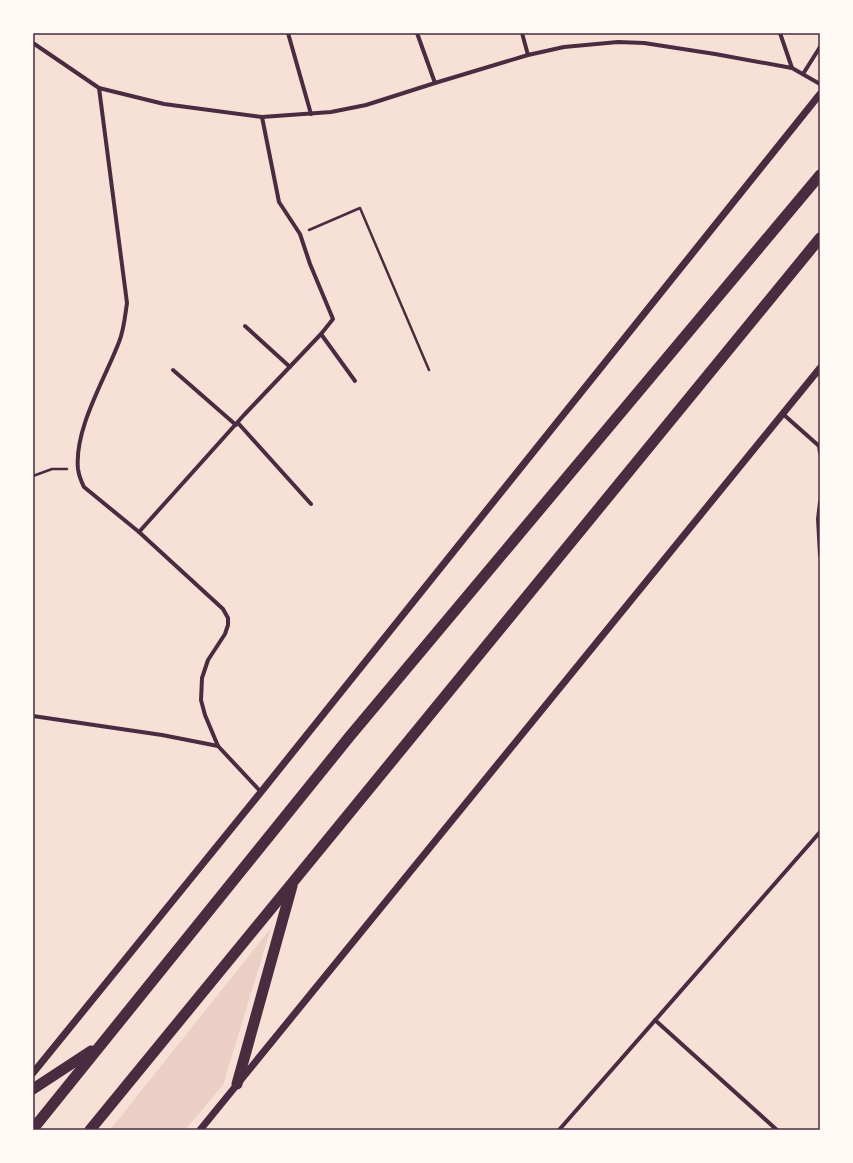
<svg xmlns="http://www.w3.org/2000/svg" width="853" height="1163" font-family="Roboto,sans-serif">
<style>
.green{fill:#ebcfc5}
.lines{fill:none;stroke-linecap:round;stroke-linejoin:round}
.path{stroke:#4a2c40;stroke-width:2.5}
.minor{stroke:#4a2c40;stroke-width:4}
.tertiary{stroke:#4a2c40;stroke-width:7}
.trunk{stroke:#4a2c40;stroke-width:11}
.neatline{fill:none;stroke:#4a2c40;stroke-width:1.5}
</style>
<rect width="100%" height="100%" fill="#f7e1d7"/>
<!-- green -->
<path class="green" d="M271 928 223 1085 185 1130H110Z"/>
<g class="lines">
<!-- path -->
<g class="path">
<path d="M309 230 360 208 429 370"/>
<path d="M33 476 52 469H67"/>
</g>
<!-- minor -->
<g class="minor">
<path d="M288 33 311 114"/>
<path d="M417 33 435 83"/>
<path d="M522 33 528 55"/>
<path d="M780 33 792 68"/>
<path d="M33 43 99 88 164 104 262 117 331 112 366 105 435 83 528 55 564 47 618 42 644 43 715 54 792 68 820 84"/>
<path d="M803 74 820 47"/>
<path d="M99 88 127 303C125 316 124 330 119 342 105 379 74 429 78 469 79 476 81 481 84 487L139 532 223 609 228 618V625L225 634 208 660 202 678 201 700 205 715 218 746 261 792"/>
<path d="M245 326 290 367"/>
<path d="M321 334 355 381"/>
<path d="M173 370 236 425"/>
<path d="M783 414 819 446 820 453"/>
<path d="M238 423 311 504"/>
<path d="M820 502 818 519 820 555"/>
<path d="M139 532 244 415 321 334 333 319 310 264 300 234 279 202 262 117"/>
<path d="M33 716 162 735 218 746"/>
<path d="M655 1020 777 1130"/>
<path d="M559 1130 820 832"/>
</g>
<!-- tertiary -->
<g class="tertiary">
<path d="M33 1073 261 792 820 94"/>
<path d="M200 1130 820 368"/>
</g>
<!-- trunk -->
<g class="trunk">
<path d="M237 1084 292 886"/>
<path d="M33 1089 91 1051"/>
<path d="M33 1129 350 736 820 175"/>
<path d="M90 1130 820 238"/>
</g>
</g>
<!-- border -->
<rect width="853" height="1163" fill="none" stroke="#fffaf5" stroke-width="68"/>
<rect x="34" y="34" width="785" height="1095" class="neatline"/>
</svg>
